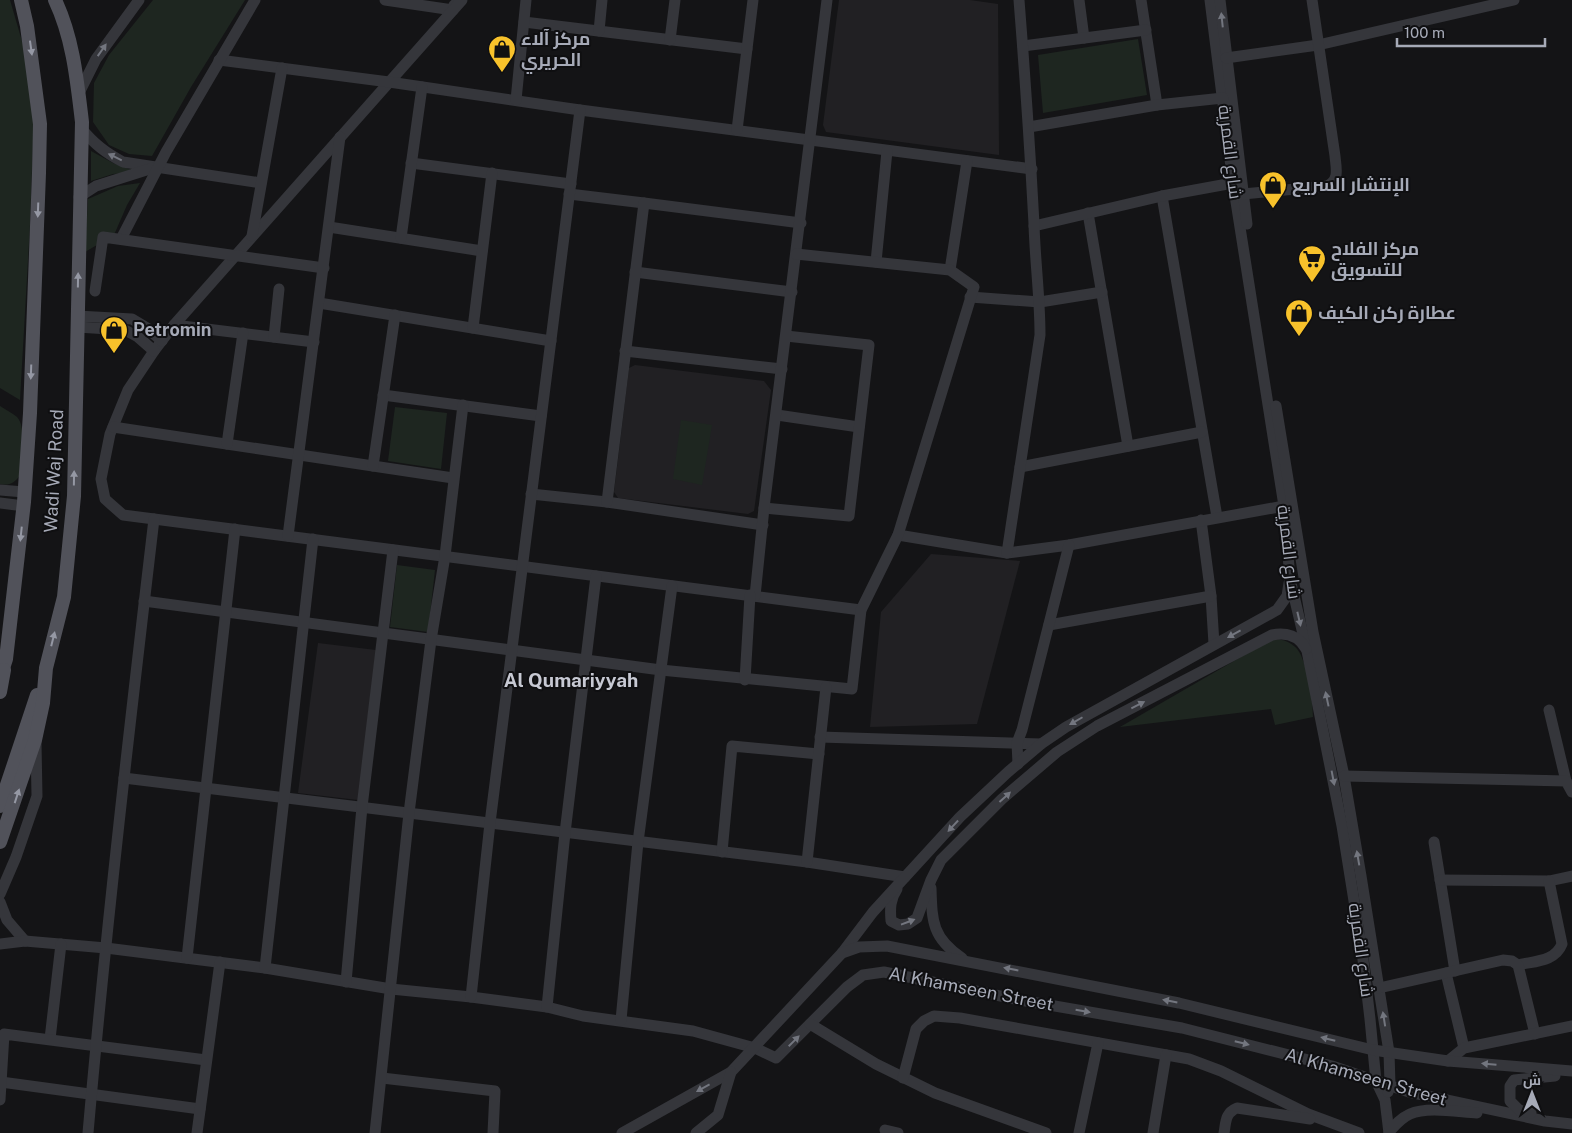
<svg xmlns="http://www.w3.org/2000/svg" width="1572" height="1133" font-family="'Public Sans',Cairo,sans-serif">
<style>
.built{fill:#212023}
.green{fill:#1e2620}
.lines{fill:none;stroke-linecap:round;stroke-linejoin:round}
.minor{stroke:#35363b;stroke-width:11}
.major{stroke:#51525a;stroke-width:14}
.oneway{fill:#73767f}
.oneway2{fill:#9598a4}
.labels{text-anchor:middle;stroke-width:4;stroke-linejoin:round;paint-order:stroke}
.poi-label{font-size:18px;font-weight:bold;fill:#a6aab7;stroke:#0f0f11;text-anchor:start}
.street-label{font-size:18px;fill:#a6aab7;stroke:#0f0f11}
.neighbourhood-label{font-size:19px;font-weight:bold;fill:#c7c9d3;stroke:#0f0f11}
</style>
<rect width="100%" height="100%" fill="#141416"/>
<!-- built -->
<g class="built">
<path d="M839 0H970L998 4 999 155 826 132 823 125Z"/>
<path d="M635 365 764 381 771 390 754 511 748 514 618 498 614 492 629 368Z"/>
<path d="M931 554 1020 561 977 724 870 727 881 612Z"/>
<path d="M318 643 376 650 358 800 298 793Z"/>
</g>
<!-- green -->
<g class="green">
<path d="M0 0H10L24 48 34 114 30 225 20 400 0 388Z"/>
<path d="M153 0H245L191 87 152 156 129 154 109 145 93 122 94 83 109 55Z"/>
<path d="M1138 39 1147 95 1043 113 1038 55Z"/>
<path d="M91 151 113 163 137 172 113 174 91 181Z"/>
<path d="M140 183 127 205 114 235 85 252 88 199 118 186Z"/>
<path d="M0 406C5 409 12 413 17 417 27 427 21 461 20 475 15 483 9 486 0 484Z"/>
<path d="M395 407 447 413 441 469 388 461Z"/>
<path d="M681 420 712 425 702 485 673 479Z"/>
<path d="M397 565 435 570 428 632 390 627Z"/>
<path d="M1272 639C1280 639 1287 640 1294 646 1307 655 1313 701 1313 717L1275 725 1271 709 1120 727Z"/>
</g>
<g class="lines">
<!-- minor -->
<g class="minor">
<path d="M385 0 453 10 454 5"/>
<path d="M462 0 174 325 154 351 128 390 110 434 101 479 105 499 123 515 861 610"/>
<path d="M1079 0 1084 38"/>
<path d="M1141 0 1157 105"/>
<path d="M1210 0 1233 183 1284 506 1290 579 1307 651 1342 826 1362 951 1370 1019 1376 1081 1385 1100 1389 1133"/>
<path d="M1220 0 1247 224"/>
<path d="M524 22 747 49"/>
<path d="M599 31 602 0"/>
<path d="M670 40 675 0"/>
<path d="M1023 46 1146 30"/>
<path d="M1226 58 1318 45 1514 0"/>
<path d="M219 60 389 82 580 110 1032 169"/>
<path d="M79 93 96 59 139 0"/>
<path d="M516 100 526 0"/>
<path d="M1029 127 1157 105 1223 98"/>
<path d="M81 128C94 144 106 153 123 162L261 183"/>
<path d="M737 130 753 0"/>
<path d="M411 163 571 184"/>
<path d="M569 194 644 203"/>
<path d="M1243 194 1327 186C1340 180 1336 168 1335 156L1312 0"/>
<path d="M1162 196 1217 517"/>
<path d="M79 197 96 186 156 167"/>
<path d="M1088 213 1128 446"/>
<path d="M1034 226 1162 196 1233 183"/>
<path d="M329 227 482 251"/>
<path d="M252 236 282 68"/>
<path d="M401 238 422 87"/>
<path d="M121 239 166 152 255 0"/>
<path d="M876 262 887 151"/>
<path d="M950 270 967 161"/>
<path d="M635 272 792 292"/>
<path d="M95 291 103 237 324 268"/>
<path d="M970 297 1040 302 1102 292"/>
<path d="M319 303 551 341"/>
<path d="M77 316 132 319 147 328 162 341"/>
<path d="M174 325 314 342"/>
<path d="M77 327 125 330 138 337 154 351"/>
<path d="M473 328 492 173"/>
<path d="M274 337 279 289"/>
<path d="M625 351 782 369"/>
<path d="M383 395 541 416"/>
<path d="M1276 406 1313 632 1344 776 1361 876 1389 1052 1390 1085 1388 1092"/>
<path d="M777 415 859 427"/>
<path d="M113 427 453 478"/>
<path d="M227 444 243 333"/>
<path d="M373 466 395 315"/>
<path d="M1020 467 1202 432"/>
<path d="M0 490 24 492"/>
<path d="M531 494 607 502 763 525"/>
<path d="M607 502 644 203 801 223"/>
<path d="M0 503 24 506"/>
<path d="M764 508 849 516 869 345 786 336"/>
<path d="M1201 520 1211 596 1214 644"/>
<path d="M898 535 1007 553 1069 545 1284 506"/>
<path d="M288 536 340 137"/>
<path d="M1007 553 1040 335C1040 297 1035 261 1034 224 1030 149 1025 75 1019 0"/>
<path d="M755 596 764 508 827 0"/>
<path d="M144 601 661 670 852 689 861 610 898 535 974 287 950 270 796 254"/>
<path d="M1049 625 1211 596"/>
<path d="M745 680 750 595"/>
<path d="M1549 710 1566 781"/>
<path d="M820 737 1041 744"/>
<path d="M1018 764 1017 743 1022 730 1069 545"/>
<path d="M1344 776 1566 781 1572 792"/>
<path d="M124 778 807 862 905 877"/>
<path d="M1434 842 1455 971"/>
<path d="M722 852 732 746 819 754"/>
<path d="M807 862 826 687"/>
<path d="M1440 880 1549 881 1572 876"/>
<path d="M931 888C932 921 932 938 962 958"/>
<path d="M897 889C890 899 890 909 891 921L899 925 908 924 917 918 931 880 941 860 1002 799 1057 752 1097 726 1272 635C1286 632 1299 636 1306 649"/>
<path d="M0 894 16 857 37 796 36 743"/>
<path d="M0 902 7 920 25 941"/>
<path d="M0 944 25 941 106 948 265 968 391 989 471 997 547 1007 583 1016 693 1031 755 1048 776 1058 847 987 863 975 884 972 1020 1000 1182 1028 1332 1066 1409 1092 1545 1121 1572 1124"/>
<path d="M842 953 873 912 960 817 1008 772 1041 744 1066 727 1277 610 1287 596 1289 583"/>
<path d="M187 958 235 529"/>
<path d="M1518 965C1534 961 1555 962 1562 944L1549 881"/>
<path d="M265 968 313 539"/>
<path d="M1446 973 1464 1048"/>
<path d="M346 982 362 807 393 550"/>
<path d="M1379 988 1503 960 1512 961 1518 965 1535 1034"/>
<path d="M471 997 490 823 580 110"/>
<path d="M547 1007 565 833 596 576"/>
<path d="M621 1020 638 842 672 586"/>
<path d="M810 1024 876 1064 935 1093 1046 1133"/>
<path d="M50 1039 61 944"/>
<path d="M1448 1061 1464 1048 1572 1026"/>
<path d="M382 1078 495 1091 493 1133"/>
<path d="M903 1078 916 1029 924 1021 934 1016 960 1018 1189 1059 1221 1071 1308 1114 1359 1133"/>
<path d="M1 1082 200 1109"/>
<path d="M0 1100 4 1034 206 1060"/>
<path d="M1531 1113 1519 1110 1510 1101V1086L1514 1080 1555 1076"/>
<path d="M885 1130 898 1133"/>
<path d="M1389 1132C1395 1125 1401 1118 1410 1114 1427 1106 1458 1112 1477 1113"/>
<path d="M88 1133C106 928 130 723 154 519"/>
<path d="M197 1133 220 962"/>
<path d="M375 1133 409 813 431 640 445 556 463 405"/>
<path d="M622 1133 731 1072 842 953 859 947 887 946 1179 1003 1373 1050 1448 1061 1572 1071"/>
<path d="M696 1133 718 1115 731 1072"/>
<path d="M1079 1133 1098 1043"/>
<path d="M1153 1133 1166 1055"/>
<path d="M1224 1133C1226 1122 1225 1113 1237 1108L1310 1119"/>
</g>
<!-- major -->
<g class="major">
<path d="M0 677 6 659 24 502 30 413 39 173 40 124 27 26 21 0"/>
<path d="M0 692 4 670"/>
<path d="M0 806 37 695"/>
<path d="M0 842 35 740 43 703 46 668 64 597 74 496 82 122C77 80 73 38 55 0"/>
</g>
</g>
<!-- one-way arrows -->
<defs><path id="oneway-solid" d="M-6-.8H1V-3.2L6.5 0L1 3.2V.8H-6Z" transform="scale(1.25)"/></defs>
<g class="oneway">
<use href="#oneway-solid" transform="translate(1222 20) rotate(-96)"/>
<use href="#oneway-solid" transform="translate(102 50) rotate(-55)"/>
<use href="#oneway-solid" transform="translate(115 157) rotate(-154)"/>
<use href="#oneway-solid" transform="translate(1299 619) rotate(77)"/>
<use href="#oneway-solid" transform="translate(1234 634) rotate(151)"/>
<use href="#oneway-solid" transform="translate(1327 699) rotate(-102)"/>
<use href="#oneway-solid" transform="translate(1138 705) rotate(-27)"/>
<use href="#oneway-solid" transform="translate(1076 721) rotate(150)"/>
<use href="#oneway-solid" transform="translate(1333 778) rotate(79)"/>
<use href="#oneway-solid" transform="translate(1005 797) rotate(-42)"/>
<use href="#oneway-solid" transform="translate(953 826) rotate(133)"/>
<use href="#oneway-solid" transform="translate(1358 858) rotate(-100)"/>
<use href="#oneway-solid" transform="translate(908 922) rotate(-21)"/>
<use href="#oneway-solid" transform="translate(1011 969) rotate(-169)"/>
<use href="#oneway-solid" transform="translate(1170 1001) rotate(-169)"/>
<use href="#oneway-solid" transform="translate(1083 1011) rotate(10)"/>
<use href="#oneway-solid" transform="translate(1384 1019) rotate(-99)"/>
<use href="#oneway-solid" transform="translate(1328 1039) rotate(-166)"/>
<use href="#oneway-solid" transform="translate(794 1041) rotate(-45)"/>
<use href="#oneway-solid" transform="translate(1242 1043) rotate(14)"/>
<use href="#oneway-solid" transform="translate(1489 1064) rotate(-175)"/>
<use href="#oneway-solid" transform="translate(703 1088) rotate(151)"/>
</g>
<g class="oneway2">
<use href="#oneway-solid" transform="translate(31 48) rotate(82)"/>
<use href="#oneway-solid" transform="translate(38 210) rotate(92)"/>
<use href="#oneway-solid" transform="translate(78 280) rotate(-89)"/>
<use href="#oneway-solid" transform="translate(31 372) rotate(92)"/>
<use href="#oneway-solid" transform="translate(74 478) rotate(-89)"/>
<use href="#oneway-solid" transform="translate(21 534) rotate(96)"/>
<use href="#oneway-solid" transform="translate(53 639) rotate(-76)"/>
<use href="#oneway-solid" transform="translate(17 796) rotate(-72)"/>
</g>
<!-- icons -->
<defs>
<g id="shop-pin" transform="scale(1.4375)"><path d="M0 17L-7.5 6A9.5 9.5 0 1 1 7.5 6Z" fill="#f8c22b" stroke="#0f0f11"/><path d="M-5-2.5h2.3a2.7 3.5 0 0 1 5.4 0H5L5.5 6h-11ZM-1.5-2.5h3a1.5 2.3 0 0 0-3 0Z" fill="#111"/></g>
<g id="supermarket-pin" transform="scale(1.4375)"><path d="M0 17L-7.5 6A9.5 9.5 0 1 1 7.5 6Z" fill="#f8c22b" stroke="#0f0f11"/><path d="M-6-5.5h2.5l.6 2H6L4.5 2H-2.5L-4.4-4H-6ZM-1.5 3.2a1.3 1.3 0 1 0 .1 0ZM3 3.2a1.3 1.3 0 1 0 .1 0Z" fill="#111"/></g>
</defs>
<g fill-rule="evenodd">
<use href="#shop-pin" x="502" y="49"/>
<use href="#shop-pin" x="1273" y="185"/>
<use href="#supermarket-pin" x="1312" y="259"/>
<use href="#shop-pin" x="1299" y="313"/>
<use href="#shop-pin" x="114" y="330"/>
</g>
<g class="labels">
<!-- poi labels -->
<g class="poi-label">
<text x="521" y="45">مركز آلاء<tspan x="521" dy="21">الحريري</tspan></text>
<text x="1292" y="191">الإنتشار السريع</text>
<text x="1331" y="255">مركز الفلاح<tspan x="1331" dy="21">للتسويق</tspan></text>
<text x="1318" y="319">عطارة ركن الكيف</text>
<text x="133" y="336">Petromin</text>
</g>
<!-- street labels -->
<g class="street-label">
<text transform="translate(1230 152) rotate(83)" y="6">شارع القمرية</text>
<text transform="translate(54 471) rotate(-87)" y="6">Wadi Waj Road</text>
<text transform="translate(1289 552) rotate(83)" y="6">شارع القمرية</text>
<text transform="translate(1361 950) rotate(82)" y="6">شارع القمرية</text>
<text transform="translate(971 989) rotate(11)" y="6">Al Khamseen Street</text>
<text transform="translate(1366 1077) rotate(16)" y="6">Al Khamseen Street</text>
</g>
<!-- neighbourhood labels -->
<g class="neighbourhood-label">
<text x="571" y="687">Al Qumariyyah</text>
</g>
</g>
<!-- north arrow -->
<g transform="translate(1532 1093)" stroke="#0f0f11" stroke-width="4" paint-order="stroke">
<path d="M0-4L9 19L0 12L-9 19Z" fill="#a6aab7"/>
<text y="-8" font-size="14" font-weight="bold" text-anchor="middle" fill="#a6aab7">ش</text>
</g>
<!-- scale -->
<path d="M1397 38v8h148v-8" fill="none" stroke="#a6aab7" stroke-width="2.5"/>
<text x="1404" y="38" font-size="15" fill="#a6aab7" stroke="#0f0f11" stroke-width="4" paint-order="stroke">100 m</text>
</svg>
